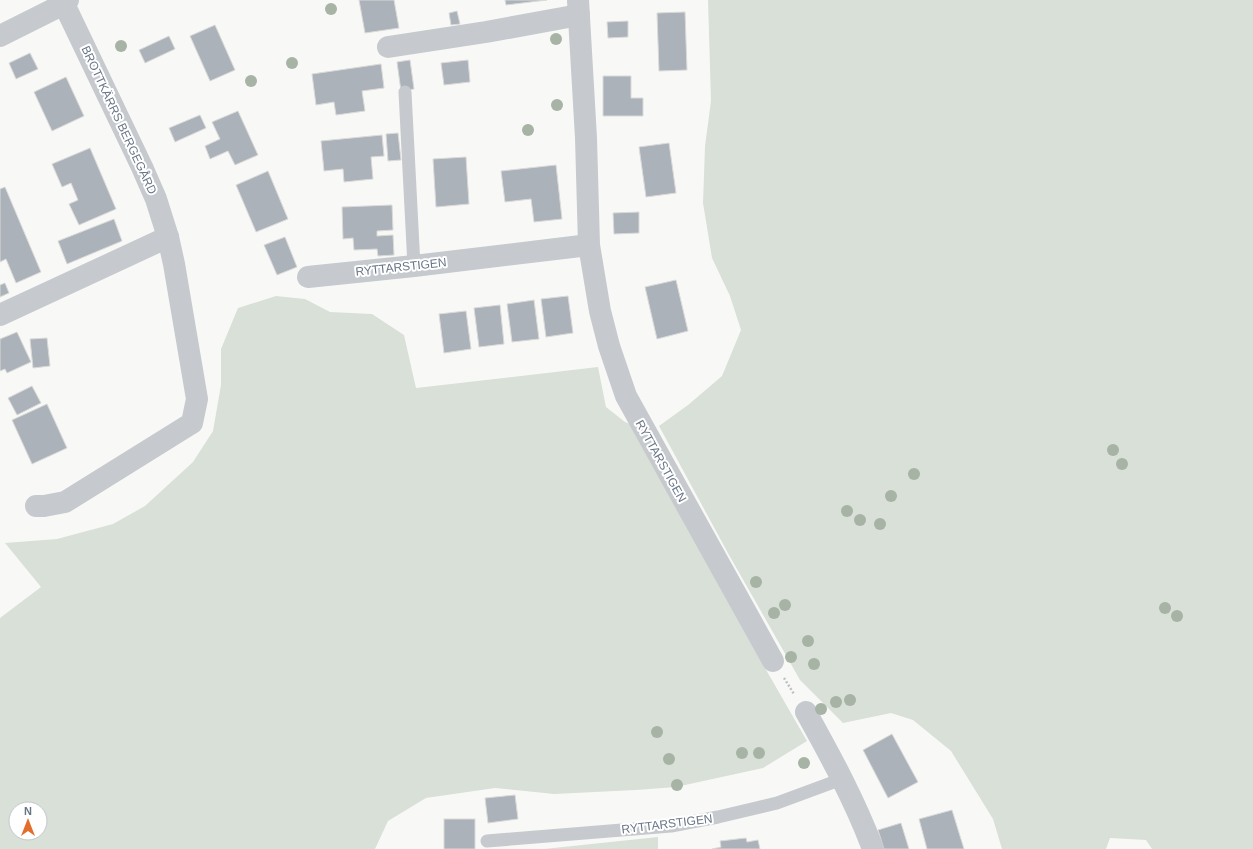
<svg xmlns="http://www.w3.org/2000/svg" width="1253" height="849" font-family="Arial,sans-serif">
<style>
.green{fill:#d9e0d7;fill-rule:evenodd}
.building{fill:#acb2ba;stroke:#dadad8}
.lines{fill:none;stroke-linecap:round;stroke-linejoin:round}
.path{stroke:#bec0c3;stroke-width:2.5;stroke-dasharray:2 2;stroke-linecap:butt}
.service{stroke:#c6c9cd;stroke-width:13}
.minor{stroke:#c6c9cd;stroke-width:22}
.tree{fill:#a7b3a5}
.labels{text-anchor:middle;stroke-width:4;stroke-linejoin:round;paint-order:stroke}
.street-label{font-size:12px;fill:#687587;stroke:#fff}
</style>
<rect width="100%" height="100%" fill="#f8f9f6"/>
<!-- green -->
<g class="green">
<path d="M708 0H1253V849H1152L1146 840 1110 838 1106 849H1002L993 819 951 751 913 720 891 713 843 723 800 680 729 555 659 426 688 405 722 376 741 330 730 296 712 258 703 203 705 146 711 101Z"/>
<path d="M276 296 305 299 330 312 372 314 404 335 416 388 598 367 606 407 625 422 635 426 753 647 807 741 763 768 676 787 636 790 554 794 495 788 426 798 388 821 375 849H0V618L41 587 5 543 57 539 113 524 145 506 193 462 213 431 221 385V349L238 308ZM16 809H40V833H16Z"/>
<path d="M658 837V849H544Z"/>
</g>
<!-- building -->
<g class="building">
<path d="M359 0H394L399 28 365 33Z"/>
<path d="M505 0H547L506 5Z"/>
<path d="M457 11 460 24 451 25 449 13Z"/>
<path d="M685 12 687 70 659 71 657 13Z"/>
<path d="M628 21V37L608 38 607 22Z"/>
<path d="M215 25 235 70 210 81 190 36Z"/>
<path d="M169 36 175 49 145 63 139 50Z"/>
<path d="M30 53 38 69 16 79 9 63Z"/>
<path d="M410 60 414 89 401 91 397 62Z"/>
<path d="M468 60 470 82 444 85 441 63Z"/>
<path d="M381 64 384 88 362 91 365 111 336 115 334 102 316 105 312 74Z"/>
<path d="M603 76H631V98H643V116H603Z"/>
<path d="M66 77 84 116 52 131 34 92Z"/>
<path d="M238 111 258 155 235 165 228 151 210 159 205 146 220 139 212 122Z"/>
<path d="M200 115 206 128 175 142 169 128Z"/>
<path d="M398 133 401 160 388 161 386 134Z"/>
<path d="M382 135 384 156 371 157 373 179 344 182 343 169 324 171 321 141Z"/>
<path d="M669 143 676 193 646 197 639 147Z"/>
<path d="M90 148 116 209 79 225 69 204 78 200 71 183 62 187 52 164Z"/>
<path d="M466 157 469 204 436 207 433 159Z"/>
<path d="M556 165 562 219 534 222 531 199 505 202 501 171Z"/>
<path d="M268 171 288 219 256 232 236 185Z"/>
<path d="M5 187 41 272 16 283 6 259 0 262V189Z"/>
<path d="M392 205 393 230 377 231V236L393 235 394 255 378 256 377 249 354 250 353 238 343 239 342 207Z"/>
<path d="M639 212V233L614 234 613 213Z"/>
<path d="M114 219 122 241 67 264 58 241Z"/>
<path d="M285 237 297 267 277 275 264 245Z"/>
<path d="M676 280 688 331 657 339 645 287Z"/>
<path d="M5 283 9 293 0 297V285Z"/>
<path d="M568 296 573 333 546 337 541 299Z"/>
<path d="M534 300 539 339 512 342 507 304Z"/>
<path d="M500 305 504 344 479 347 474 308Z"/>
<path d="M466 311 471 349 444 353 439 314Z"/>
<path d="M17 332 31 362 7 373 5 369 0 371V339Z"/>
<path d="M47 338 50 366 33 368 30 339Z"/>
<path d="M32 386 41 403 17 415 8 398Z"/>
<path d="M47 404 67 448 32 464 12 420Z"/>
<path d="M892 734 918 782 888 798 863 750Z"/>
<path d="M515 795 518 819 488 823 485 798Z"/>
<path d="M952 810 964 849H927L919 819Z"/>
<rect x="444" y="819" width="31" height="30"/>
<path d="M901 823 909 849H884L878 830Z"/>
<path d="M746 838 747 842 758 840 760 849H712L721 847 720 841Z"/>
</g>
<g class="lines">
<!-- path -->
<path class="path" d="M784 678 794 694"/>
<!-- service -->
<g class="service">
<path d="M405 92 414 266"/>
<path d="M487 841 671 826 718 817 777 803 842 779"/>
</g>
<!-- minor -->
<g class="minor">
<path d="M578 0 586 138 589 245 600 311 609 346 626 396 773 661"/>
<path d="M0 36 64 4 68 0"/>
<path d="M388 47 486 32 579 15"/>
<path d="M308 277 414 266 589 245"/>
<path d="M0 315 168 237"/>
<path d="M36 506H44L65 502 192 423 197 399 174 264 168 237 156 199 142 167 64 4"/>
<path d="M806 712C831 757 855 801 873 849"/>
</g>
</g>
<!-- trees -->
<g class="tree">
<circle cx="331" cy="9" r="6"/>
<circle cx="556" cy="39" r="6"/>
<circle cx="121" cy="46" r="6"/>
<circle cx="292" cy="63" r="6"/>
<circle cx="251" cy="81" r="6"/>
<circle cx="557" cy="105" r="6"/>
<circle cx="528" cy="130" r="6"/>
<circle cx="1113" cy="450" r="6"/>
<circle cx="1122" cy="464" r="6"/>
<circle cx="914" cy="474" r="6"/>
<circle cx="891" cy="496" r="6"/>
<circle cx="847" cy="511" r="6"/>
<circle cx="860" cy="520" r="6"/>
<circle cx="880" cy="524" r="6"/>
<circle cx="756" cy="582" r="6"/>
<circle cx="785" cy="605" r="6"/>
<circle cx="1165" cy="608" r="6"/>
<circle cx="774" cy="613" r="6"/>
<circle cx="1177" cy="616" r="6"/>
<circle cx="808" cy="641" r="6"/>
<circle cx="791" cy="657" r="6"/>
<circle cx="814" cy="664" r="6"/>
<circle cx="850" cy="700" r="6"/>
<circle cx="836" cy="702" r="6"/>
<circle cx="821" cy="709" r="6"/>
<circle cx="657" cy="732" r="6"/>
<circle cx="742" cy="753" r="6"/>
<circle cx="759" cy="753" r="6"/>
<circle cx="669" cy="759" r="6"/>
<circle cx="804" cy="763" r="6"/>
<circle cx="677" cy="785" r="6"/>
</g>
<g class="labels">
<!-- street labels -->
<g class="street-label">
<text transform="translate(119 120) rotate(65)" y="4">BROTTKÄRRS BERGEGÅRD</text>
<text transform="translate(401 267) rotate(-6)" y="4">RYTTARSTIGEN</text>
<text transform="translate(661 461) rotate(61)" y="4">RYTTARSTIGEN</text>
<text transform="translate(667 824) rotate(-7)" y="4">RYTTARSTIGEN</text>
</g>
</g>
<!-- north arrow -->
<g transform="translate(28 821)"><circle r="19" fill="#ffffff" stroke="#c3c8cf"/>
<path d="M0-3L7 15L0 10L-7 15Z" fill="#e36d2b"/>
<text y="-6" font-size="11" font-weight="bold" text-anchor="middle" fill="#687587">N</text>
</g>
</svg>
